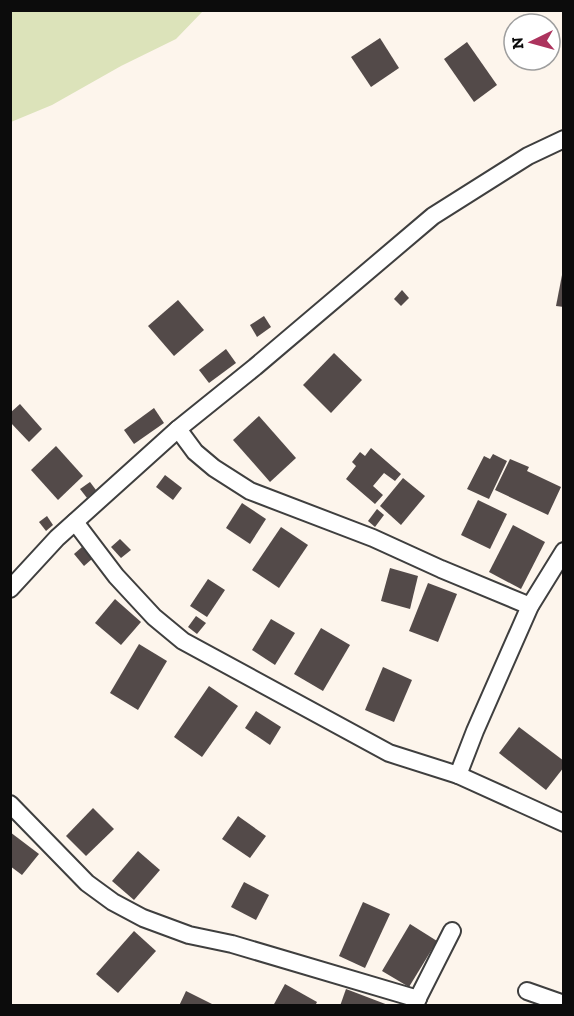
<svg xmlns="http://www.w3.org/2000/svg" width="574" height="1016" font-family="'Zilla Slab',serif">
<style>
.green{fill:#dce3ba}
.building{fill:#534a49}
.lines{fill:none;stroke-linecap:round;stroke-linejoin:round}
.street-casing{stroke:#3f3f3f;stroke-width:20}
.street{stroke:#fff;stroke-width:16}
</style>
<rect width="100%" height="100%" fill="#fdf5ec"/>
<!-- green -->
<path class="green" d="M11 10H203V11L176 39 121 66 52 105 11 122Z"/>
<!-- building -->
<g class="building">
<path d="M380 38 399 68 371 87 351 57Z"/>
<path d="M467 42 497 85 474 102 444 59Z"/>
<path d="M562 275H564V307L556 306Z"/>
<path d="M402 290 409 298 401 306 394 299Z"/>
<path d="M178 300 204 330 174 356 148 326Z"/>
<path d="M264 316 271 327 257 337 250 325Z"/>
<path d="M226 349 236 363 209 383 199 370Z"/>
<path d="M334 353 362 380 331 413 303 385Z"/>
<path d="M20 404 42 429 29 442 10 422V413Z"/>
<path d="M154 408 164 423 134 444 124 430Z"/>
<path d="M259 416 296 458 270 482 233 440Z"/>
<path d="M56 446 83 476 58 500 31 470Z"/>
<path d="M371 448 401 474 395 481 384 473 373 486 383 495 375 504 346 479 356 466 352 462 360 452 365 456Z"/>
<path d="M493 454 507 461 489 499 467 489 484 456 490 459Z"/>
<path d="M510 459 529 467 527 471 561 487 548 515 495 490Z"/>
<path d="M165 475 182 488 173 500 156 487Z"/>
<path d="M403 478 425 496 401 525 380 506Z"/>
<path d="M90 482 96 490 87 498 80 489Z"/>
<path d="M478 500 507 514 490 549 461 535Z"/>
<path d="M242 503 266 519 250 544 226 528Z"/>
<path d="M377 509 384 515 375 527 368 521Z"/>
<path d="M47 516 53 525 46 531 39 522Z"/>
<path d="M513 525 545 542 521 589 489 572Z"/>
<path d="M281 527 308 545 279 588 252 570Z"/>
<path d="M120 539 131 550 121 558 111 547Z"/>
<path d="M82 547 92 559 84 566 74 554Z"/>
<path d="M390 568 418 576 410 609 381 601Z"/>
<path d="M208 579 225 590 207 617 190 606Z"/>
<path d="M428 583 457 594 438 642 409 631Z"/>
<path d="M115 599 141 622 121 645 95 623Z"/>
<path d="M196 616 206 623 197 634 188 627Z"/>
<path d="M271 619 295 633 275 665 252 650Z"/>
<path d="M321 628 350 645 323 691 294 674Z"/>
<path d="M139 644 167 661 138 710 110 693Z"/>
<path d="M383 667 412 680 394 722 365 710Z"/>
<path d="M209 686 238 706 202 757 174 737Z"/>
<path d="M256 711 281 727 270 745 245 728Z"/>
<path d="M519 727 564 761V767L546 790 499 753Z"/>
<path d="M93 808 114 829 86 856 66 836Z"/>
<path d="M238 816 266 836 250 858 222 839Z"/>
<path d="M10 832 39 854 22 875 10 866Z"/>
<path d="M138 851 160 870 134 900 112 881Z"/>
<path d="M244 882 269 895 256 920 231 907Z"/>
<path d="M363 902 390 914 365 968 339 956Z"/>
<path d="M410 924 437 941 409 987 382 971Z"/>
<path d="M134 931 156 951 118 993 96 974Z"/>
<path d="M285 984 317 1002 315 1006H273Z"/>
<path d="M346 989 388 1005V1006H340Z"/>
<path d="M186 991 212 1004 211 1006H179Z"/>
</g>
<g class="lines">
<!-- street casing -->
<g class="street-casing">
<g id="street">
<path d="M178 429 195 452 214 468 250 491 373 538 441 569 530 606"/>
<path d="M75 522 116 576 154 617 183 641 389 753 458 775 564 823"/>
<path d="M10 589 57 538 178 429 255 367 433 216 528 156 564 139"/>
<path d="M458 775 475 731 530 606 564 551"/>
<path d="M10 804 87 883 113 902 143 918 189 935 232 944 418 999"/>
<path d="M527 991 564 1004"/>
<path d="M414 1006 452 931"/>
</g>
</g>
<!-- street -->
<use href="#street" class="street"/>
</g>
<!-- border -->
<rect width="574" height="1016" fill="none" stroke="#0c0c0c" stroke-width="24"/>
<!-- north arrow -->
<g transform="translate(532 42) rotate(265)"><circle r="28" fill="#ffffff" stroke="#9e9e9e" stroke-width="1.5"/>
<path d="M0-4.5L10 22L0 15L-10 22Z" fill="#ac335d"/>
<text y="-9" font-size="16" font-weight="bold" text-anchor="middle" fill="#0c0c0c">N</text>
</g>
</svg>
